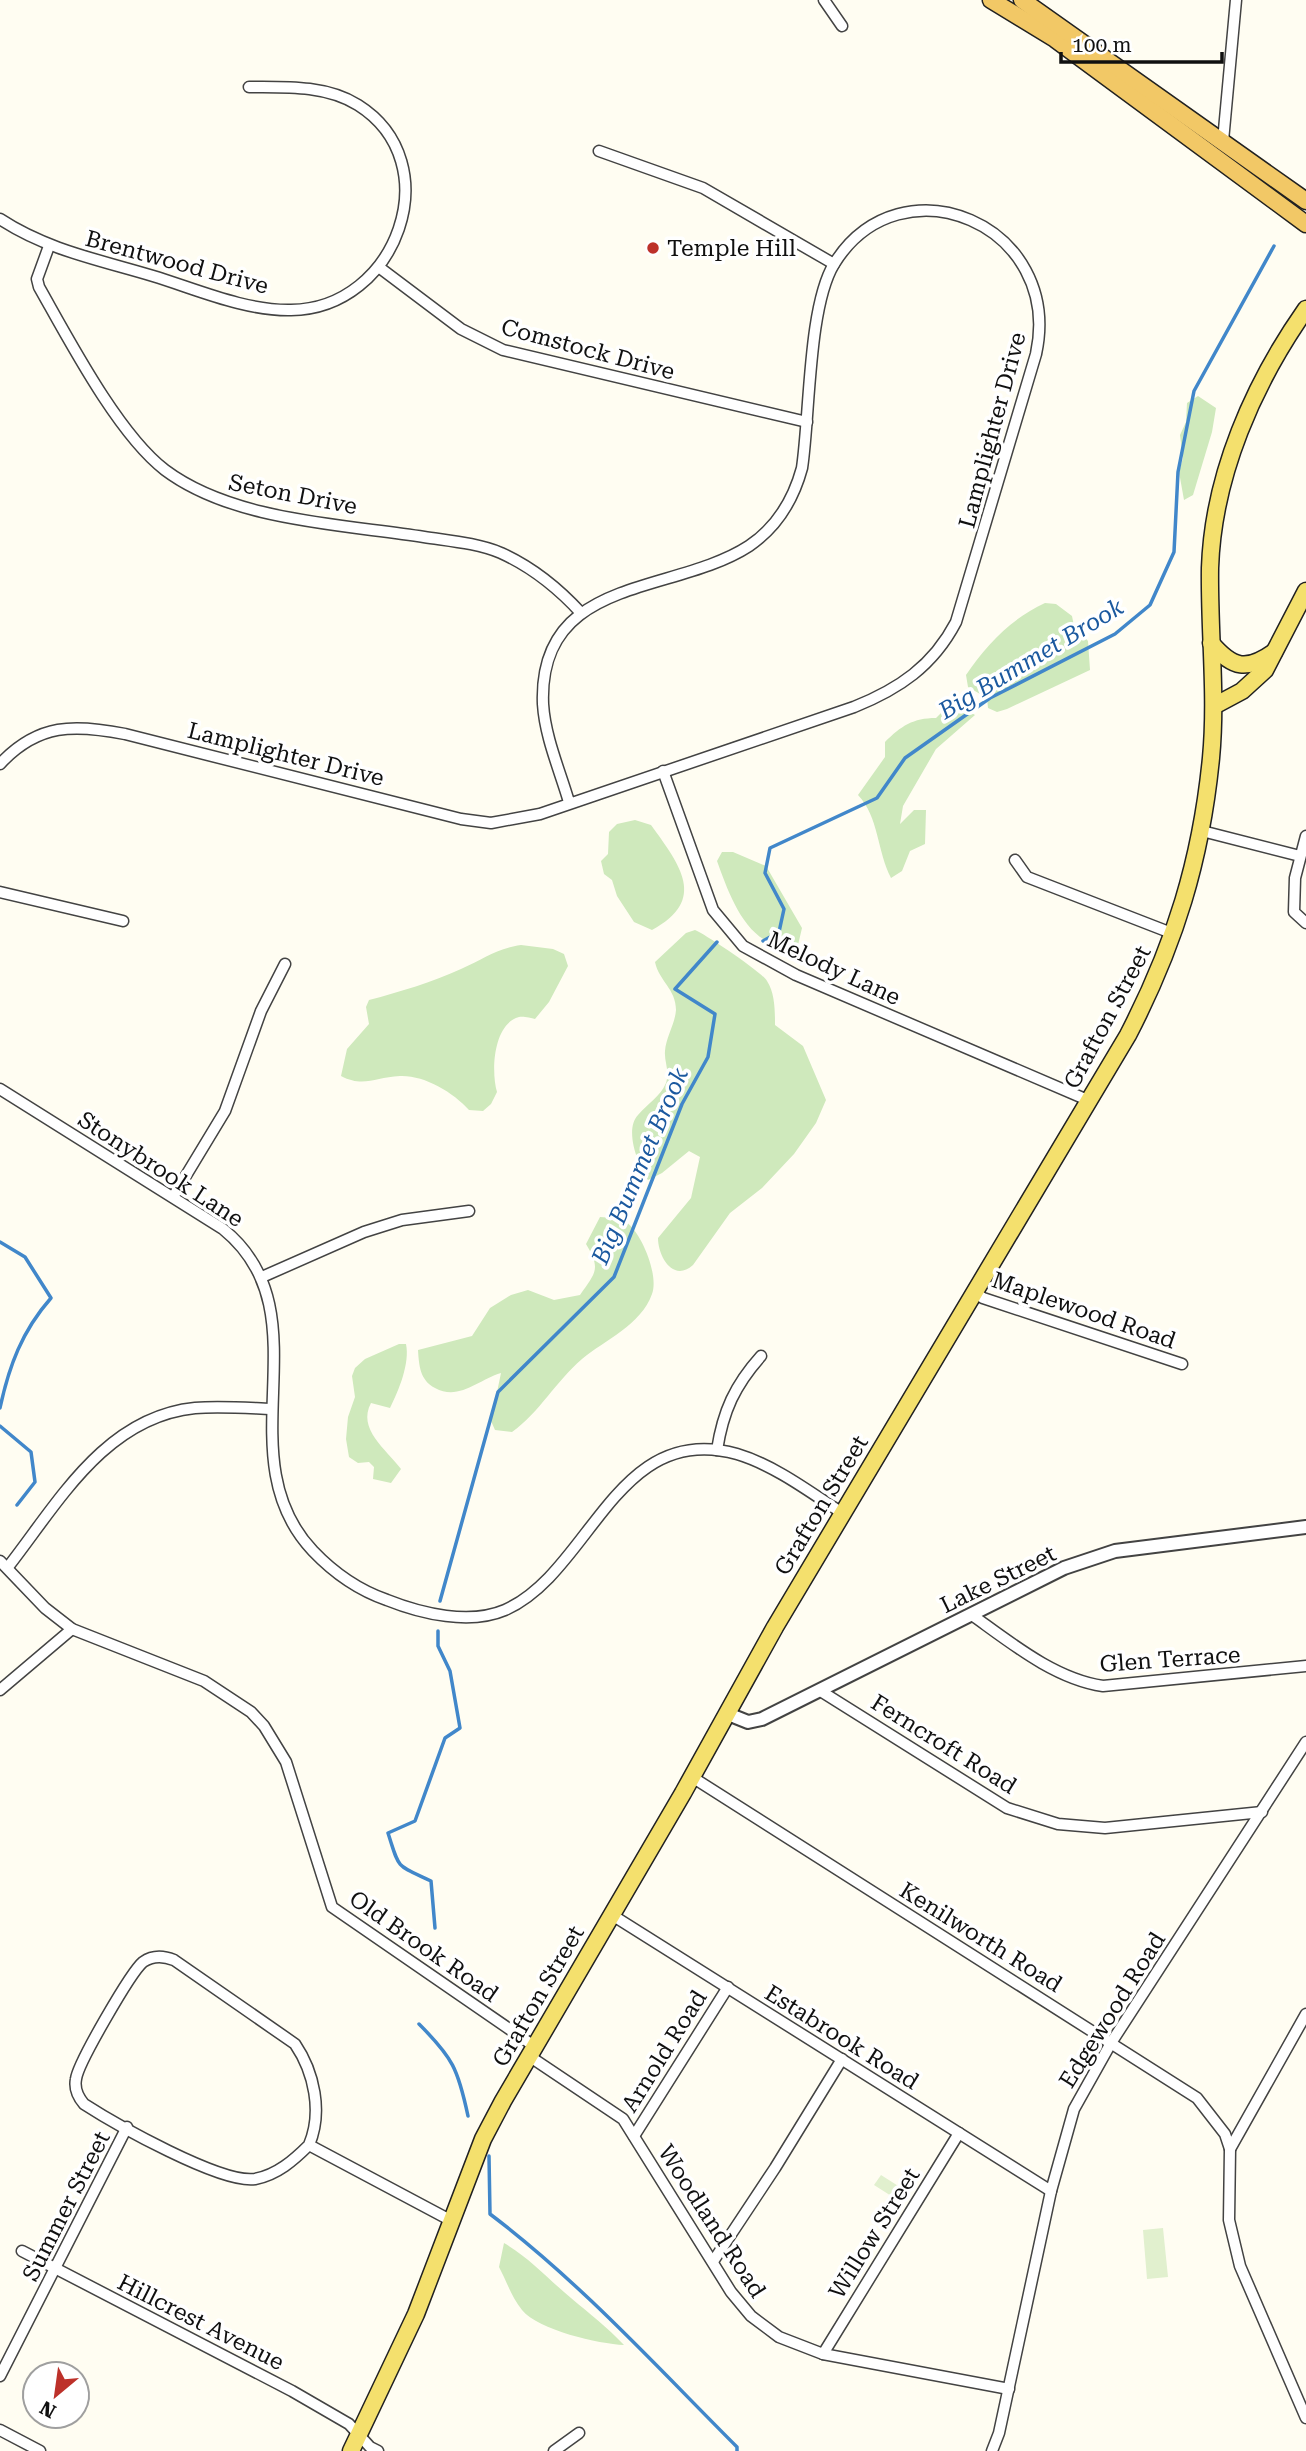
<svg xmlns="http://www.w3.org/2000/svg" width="1306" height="2451" font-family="'Roboto Serif',serif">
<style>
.green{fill:#cfe9bc}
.pitch{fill:#e1f0ce}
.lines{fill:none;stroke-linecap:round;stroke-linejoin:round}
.stream{stroke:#4187ca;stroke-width:3.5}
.minor-casing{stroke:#434343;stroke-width:13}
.tertiary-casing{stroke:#434343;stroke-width:16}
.primary-casing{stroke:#212121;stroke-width:19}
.trunk-casing{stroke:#212121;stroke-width:19}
.minor{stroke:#fff;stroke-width:10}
.tertiary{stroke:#fff;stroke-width:12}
.primary{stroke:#f4e06d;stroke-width:16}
.trunk{stroke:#f2c866;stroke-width:16}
.poi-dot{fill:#bd312a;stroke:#fff;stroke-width:2.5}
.labels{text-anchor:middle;stroke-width:7;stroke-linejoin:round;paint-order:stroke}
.poi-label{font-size:23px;fill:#101010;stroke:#fff;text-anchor:start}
.street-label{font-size:23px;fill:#101010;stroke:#fff}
.water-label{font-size:24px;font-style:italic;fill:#1b599f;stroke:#fff}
</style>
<rect width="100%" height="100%" fill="#fffdf2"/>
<!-- green -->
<g class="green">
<path d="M1198 396 1216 408 1212 432 1193 495 1184 500 1179 472 1183 458 1180 435 1186 422 1187 403Z"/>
<path d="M1045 603 1056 604 1072 616 1074 626 1088 641 1090 670 1007 709 997 712 988 708 987 698 968 687 966 675C986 645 1012 618 1045 603Z"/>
<path d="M959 705 975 715 936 749 903 806 900 824 914 810H926L925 844 910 851 902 871 891 878C877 851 879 817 858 795L885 757V742C901 726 913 718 936 718L946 708Z"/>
<path d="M635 820 651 825C680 865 708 900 652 930L634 922 617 896 612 880 604 874 601 861 608 854 609 832 617 824Z"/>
<path d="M722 852H733L766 866 802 928 798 945C750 955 730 897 717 861Z"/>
<path d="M695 930C705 934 762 972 767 981 775 993 775 1011 775 1025L803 1046 826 1100 816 1123 794 1154 762 1188 730 1213 693 1265C673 1283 658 1256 658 1238L691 1198 700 1157 689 1151 662 1173 648 1180C638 1165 624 1130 638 1115 648 1103 660 1097 666 1083 670 1071 664 1062 665 1051 666 1037 675 1024 676 1010 676 989 659 981 655 962L686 933Z"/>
<path d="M521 945 553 949 564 954 568 966 549 1002 535 1019C531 1018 523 1016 519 1017 493 1024 491 1072 497 1092L491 1104 483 1111 469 1110C453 1092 424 1075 400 1076 375 1077 364 1088 341 1076L347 1049 369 1024 366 1007 369 1000C400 992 432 982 461 969 484 959 495 949 521 945Z"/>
<path d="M600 1217C609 1218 619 1217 626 1222 642 1233 659 1276 652 1294 641 1325 605 1340 582 1359 556 1381 540 1412 512 1432L495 1430 491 1421 501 1373C478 1380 459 1401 435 1388 420 1380 419 1366 418 1350L472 1336 490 1308 511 1295 528 1290 554 1300 580 1295C596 1272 601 1269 586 1244Z"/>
<path d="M399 1344H406C410 1363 399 1390 390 1408L371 1403C357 1429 386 1449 401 1469L391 1483 373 1479 374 1467 369 1462 358 1463 349 1457 346 1439 348 1417 355 1397 352 1376 355 1368 365 1359Z"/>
<path d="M504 2243C530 2258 548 2279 571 2298 590 2314 607 2327 624 2345 599 2344 538 2330 522 2310 512 2298 506 2280 499 2267Z"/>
</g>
<!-- pitch -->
<g class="pitch">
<path d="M881 2175 903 2189 896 2199 874 2185Z"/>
<path d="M1163 2228 1168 2277 1147 2279 1143 2230Z"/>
</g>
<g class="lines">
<!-- stream -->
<g class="stream">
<path d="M763 941 779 932 784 909 765 873 770 848 877 798 905 758 990 698 1115 634 1150 605 1174 552 1178 472 1194 391 1274 246"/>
<path d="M0 1242 25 1257 51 1298C22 1331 9 1366 0 1408"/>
<path d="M0 1426 31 1452 35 1482 17 1505"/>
<path d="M440 1601 498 1392 614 1277 682 1104 708 1057 715 1014 675 989 717 942"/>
<path d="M435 1928 431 1881C395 1864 400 1870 388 1833L415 1821 445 1738 460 1728 450 1671 438 1646V1631"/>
<path d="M419 2024C453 2058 458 2069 468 2116"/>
<path d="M489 2156 490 2214C581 2283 657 2367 737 2447V2451"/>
</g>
<!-- minor casing -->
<g class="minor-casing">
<g id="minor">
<path d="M824 0 842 26"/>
<path d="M1223 141 1236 0"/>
<path d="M599 151 703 188 834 264"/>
<path d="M0 219C47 250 100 260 153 276 196 289 245 311 291 310 397 309 450 163 358 105 326 85 285 87 249 87"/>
<path d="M49 246 37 279 39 287C69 340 118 434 165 470 233 521 341 524 424 537 450 541 477 543 501 553 532 567 559 589 581 613"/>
<path d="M380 268 461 329 503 350 807 422"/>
<path d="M0 764C38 723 75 724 125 734L461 819 491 823 540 814 854 707C899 689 933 666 956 622L1036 354C1064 225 901 156 834 264 808 307 810 415 802 468 793 501 777 527 749 546 674 595 538 575 543 704 545 737 560 771 569 802"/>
<path d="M663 771 713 910 743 946 796 975 1090 1101"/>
<path d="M1202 831 1300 856"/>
<path d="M1306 836 1295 878 1294 912 1306 923"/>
<path d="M1015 860 1027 877 1174 934"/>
<path d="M0 892 123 921"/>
<path d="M0 1089 223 1229C328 1314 222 1455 313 1551 334 1573 358 1590 387 1600 422 1614 470 1625 505 1610 591 1572 616 1420 737 1454 774 1465 810 1492 842 1513"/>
<path d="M173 1197 225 1111 261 1011 285 964"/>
<path d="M262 1277 364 1232 402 1220 469 1211"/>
<path d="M974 1292 983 1298 1182 1364"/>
<path d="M717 1450C723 1411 735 1385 761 1356"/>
<path d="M0 1561 45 1608 72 1629 204 1681 251 1712 264 1726 286 1762 332 1907 534 2046"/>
<path d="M8 1567C58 1503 105 1417 195 1408 220 1406 246 1408 271 1409"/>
<path d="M972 1615C1011 1643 1055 1679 1103 1686L1306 1666"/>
<path d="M0 1690 72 1629"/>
<path d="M819 1690 1007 1808 1058 1824 1105 1828 1262 1812"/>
<path d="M692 1777 1197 2098 1225 2134 1230 2149 1229 2220 1240 2266 1306 2418"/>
<path d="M612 1915 1051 2191"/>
<path d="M529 2056 623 2119 731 2292 751 2316 779 2337 823 2354 1009 2389"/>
<path d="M634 2136 728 1987"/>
<path d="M309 2145C323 2112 314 2072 295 2044L174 1960C164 1956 153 1955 143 1962 131 1972 78 2063 76 2079 74 2089 78 2097 84 2104 115 2124 221 2184 255 2179 277 2175 294 2160 309 2145L450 2220"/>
<path d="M1230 2149 1306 2014"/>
<path d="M22 2251 292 2391 349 2424 370 2447 378 2451"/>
<path d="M714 2260 775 2168 842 2059"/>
<path d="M823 2354 959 2133"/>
<path d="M0 2376 127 2127"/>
<path d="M0 2430 40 2451"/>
<path d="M554 2451 579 2433"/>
<path d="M992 2451 999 2433 1051 2191 1074 2109 1111 2043 1306 1742"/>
</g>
</g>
<!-- tertiary casing -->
<g class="tertiary-casing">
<path id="tertiary" d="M728 1714 748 1722 762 1719 1064 1568 1115 1551 1306 1527"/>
</g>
<!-- primary casing -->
<g class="primary-casing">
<g id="primary">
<path d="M1211 643C1233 669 1247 671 1274 652"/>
<path d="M1214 706 1242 691 1265 670 1306 591"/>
<path d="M351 2451 416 2314 483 2139 503 2101 683 1793 775 1627 1128 1035C1175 944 1201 860 1211 758 1217 695 1209 632 1210 568 1213 475 1254 383 1306 309"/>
</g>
</g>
<!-- trunk casing -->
<g class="trunk-casing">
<g id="trunk">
<path d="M991 0 1055 39 1306 224"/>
<path d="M1022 0 1306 201"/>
</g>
</g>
<!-- minor -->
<use href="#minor" class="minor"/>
<!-- tertiary -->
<use href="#tertiary" class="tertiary"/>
<!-- primary -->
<use href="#primary" class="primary"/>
<!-- trunk -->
<use href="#trunk" class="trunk"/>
</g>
<!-- markers -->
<circle class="poi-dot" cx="653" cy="248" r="7"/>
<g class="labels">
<!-- poi labels -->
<g class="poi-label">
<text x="667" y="256">Temple Hill</text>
</g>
<!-- street labels -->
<g class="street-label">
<text transform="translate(177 262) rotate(15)" y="8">Brentwood Drive</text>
<text transform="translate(588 349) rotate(15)" y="8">Comstock Drive</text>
<text transform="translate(992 430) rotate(-75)" y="8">Lamplighter Drive</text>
<text transform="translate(293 494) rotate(11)" y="8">Seton Drive</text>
<text transform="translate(286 754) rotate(14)" y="8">Lamplighter Drive</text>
<text transform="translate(834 968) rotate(25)" y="8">Melody Lane</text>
<text transform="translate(1107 1017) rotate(-62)" y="8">Grafton Street</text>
<text transform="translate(161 1169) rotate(33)" y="8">Stonybrook Lane</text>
<text transform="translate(1084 1310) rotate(19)" y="8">Maplewood Road</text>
<text transform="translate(821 1505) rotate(-59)" y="8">Grafton Street</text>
<text transform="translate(998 1579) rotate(-26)" y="8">Lake Street</text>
<text transform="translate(1170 1659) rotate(-4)" y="8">Glen Terrace</text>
<text transform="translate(944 1744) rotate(32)" y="8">Ferncroft Road</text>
<text transform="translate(981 1937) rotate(32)" y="8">Kenilworth Road</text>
<text transform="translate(424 1946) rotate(35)" y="8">Old Brook Road</text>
<text transform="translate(538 1996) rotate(-60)" y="8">Grafton Street</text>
<text transform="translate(1112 2010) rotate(-58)" y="8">Edgewood Road</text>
<text transform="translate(842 2037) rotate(32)" y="8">Estabrook Road</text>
<text transform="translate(664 2051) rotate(-58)" y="8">Arnold Road</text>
<text transform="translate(66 2206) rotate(-63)" y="8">Summer Street</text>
<text transform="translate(712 2221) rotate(57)" y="8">Woodland Road</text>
<text transform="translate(874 2233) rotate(-58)" y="8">Willow Street</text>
<text transform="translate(201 2322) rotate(27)" y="8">Hillcrest Avenue</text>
</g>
<!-- water labels -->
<g class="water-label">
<text transform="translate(1031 659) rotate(-31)" y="8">Big Bummet Brook</text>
<text transform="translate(640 1166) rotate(-67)" y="8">Big Bummet Brook</text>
</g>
</g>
<!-- north arrow -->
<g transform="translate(56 2395) rotate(209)"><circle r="33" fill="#ffffff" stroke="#9f9f9f" stroke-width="2"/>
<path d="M0-5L12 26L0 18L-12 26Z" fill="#bd312a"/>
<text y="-10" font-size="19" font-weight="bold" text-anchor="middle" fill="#101010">N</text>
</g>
<!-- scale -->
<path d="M1061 52v10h161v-10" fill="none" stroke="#101010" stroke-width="3.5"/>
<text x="1072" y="52" font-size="21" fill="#101010" stroke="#ffffff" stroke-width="5" paint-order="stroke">100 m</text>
</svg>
